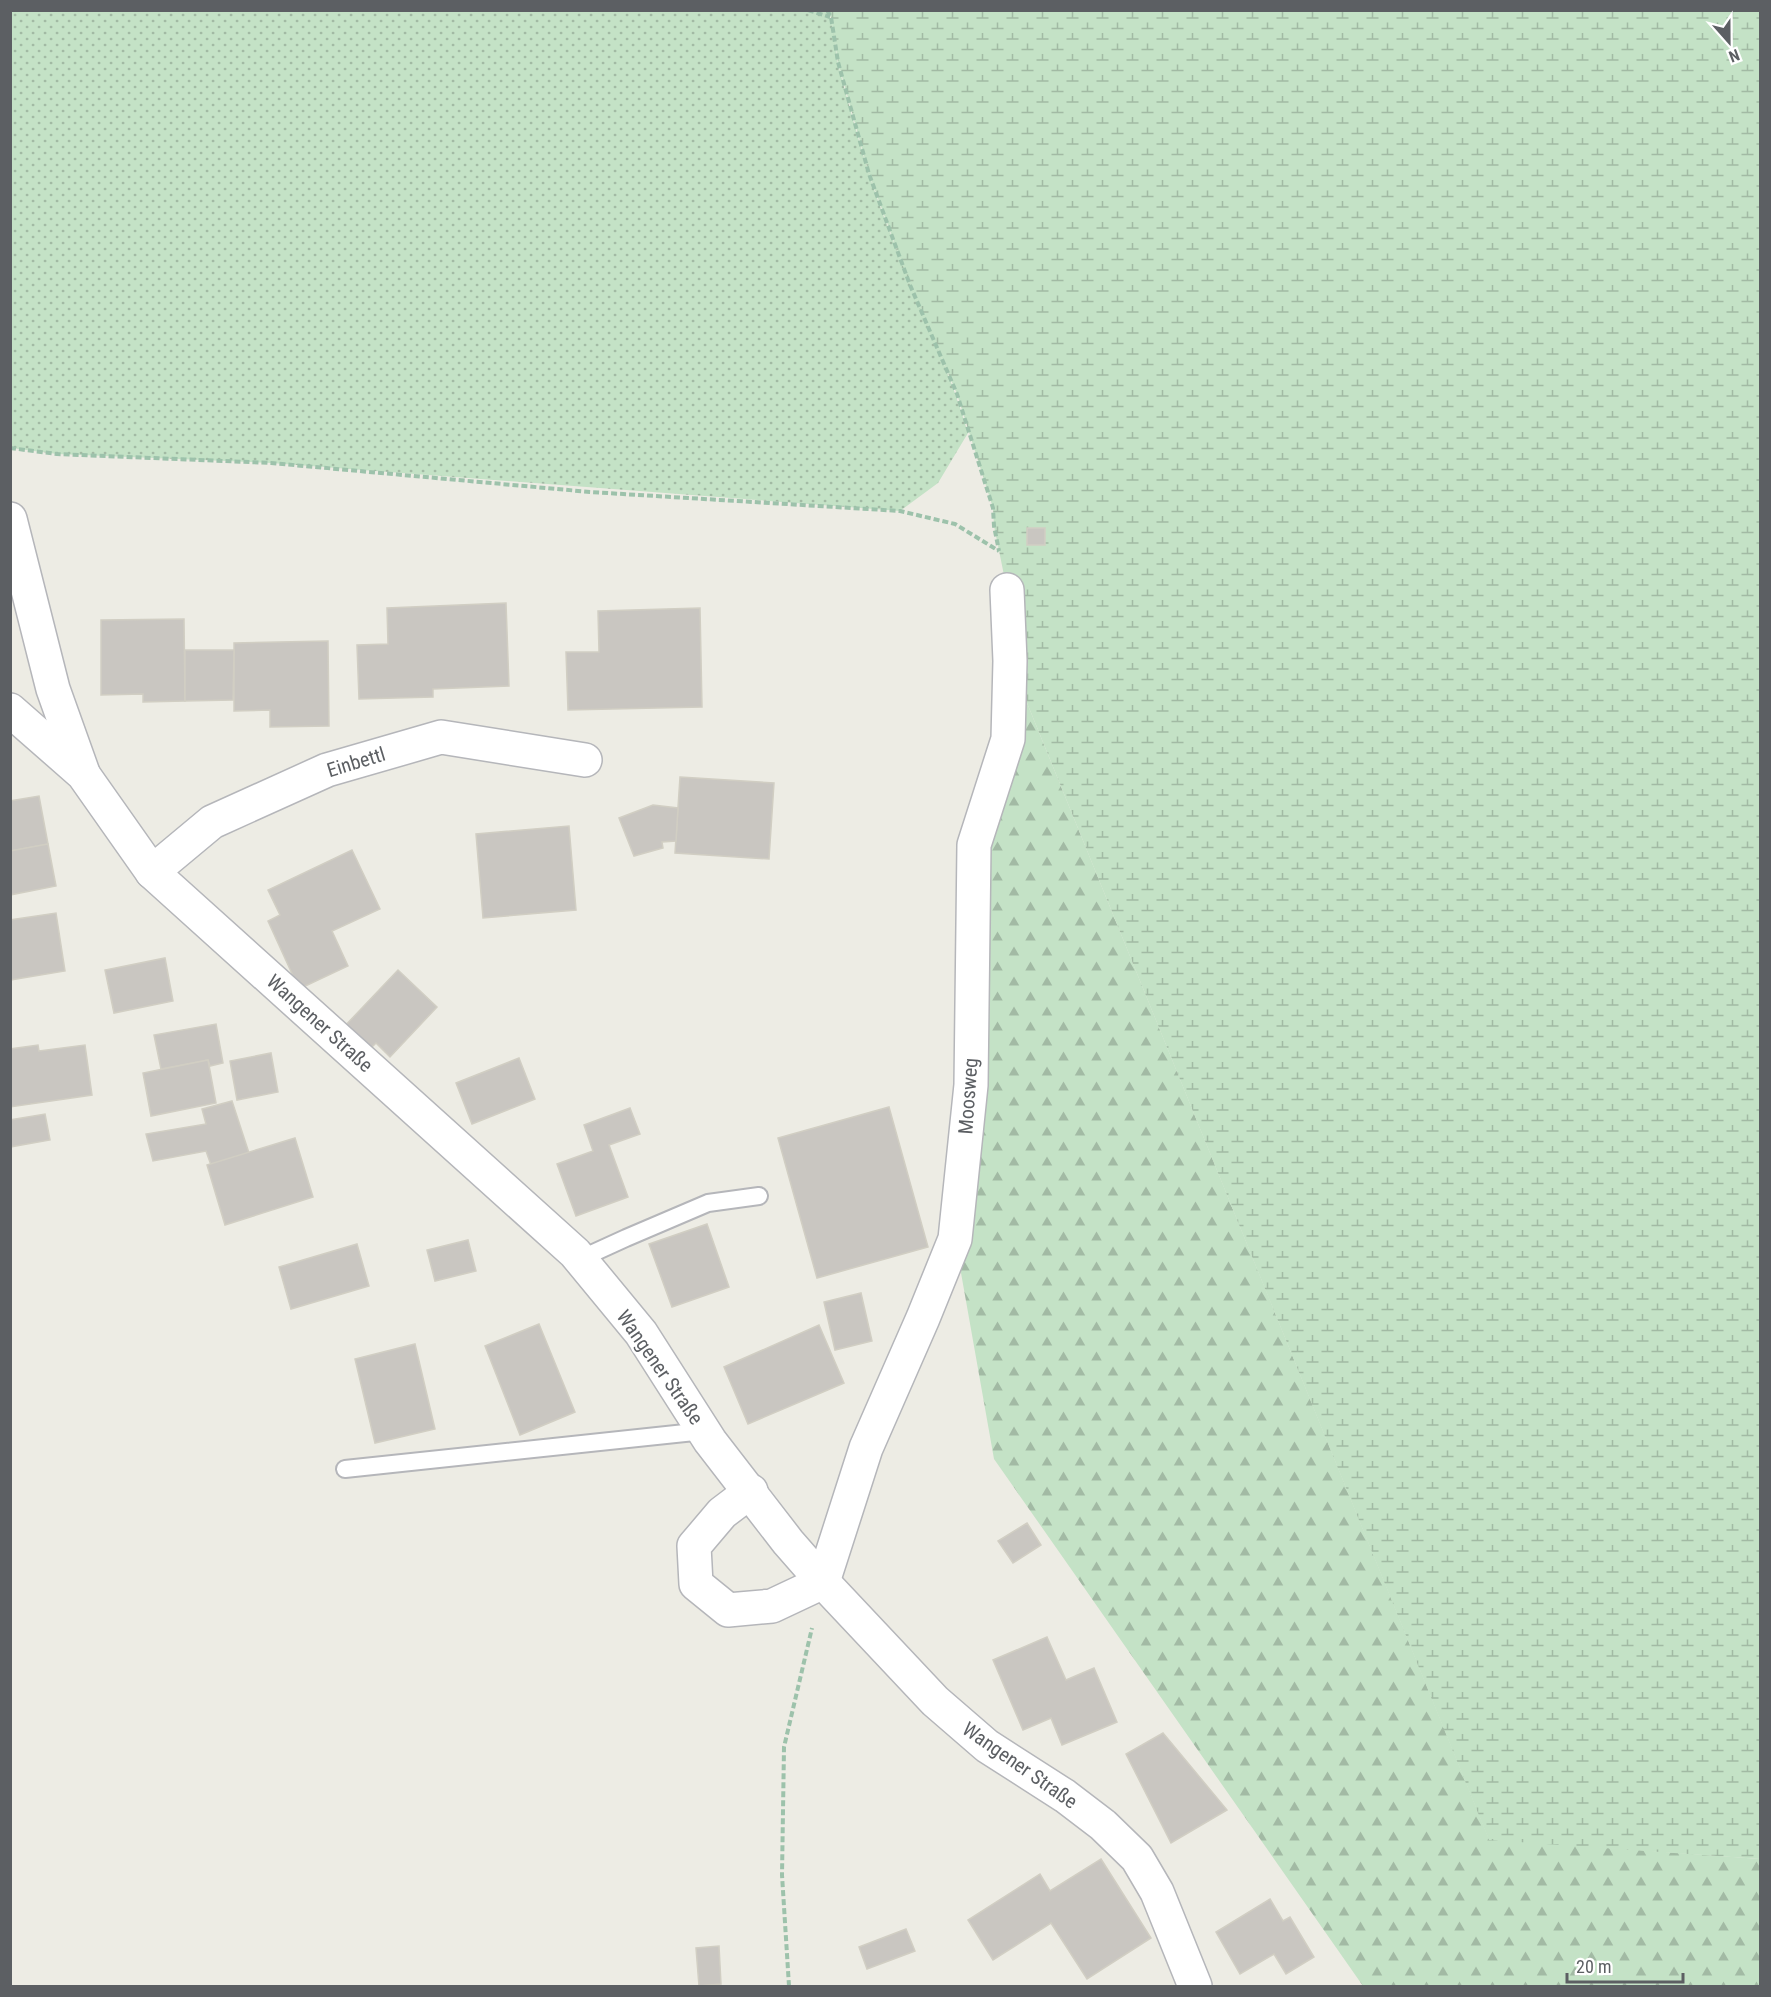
<svg xmlns="http://www.w3.org/2000/svg" width="1771" height="1997" font-family="'Roboto Condensed',sans-serif">
<style>
.grass{fill:url(#grass-dots)}
.forest{fill:url(#forest-firs)}
.wetland{fill:url(#wetland-marsh)}
.building{fill:#c9c6c1;stroke:#d1cec3;stroke-width:1.5}
.lines{fill:none;stroke-linecap:round;stroke-linejoin:round}
.lane-casing{stroke:#b5b6ba;stroke-width:20}
.street-casing{stroke:#b5b6ba;stroke-width:36}
.path{stroke:#9dc2ab;stroke-width:4;stroke-dasharray:6 3;stroke-linecap:butt}
.lane{stroke:#fff;stroke-width:16}
.street{stroke:#fff;stroke-width:33}
.labels{text-anchor:middle;stroke-width:4.5;stroke-linejoin:round;paint-order:stroke}
.street-label{font-size:20px;fill:#5c5f63;stroke:#fff}
</style>
<defs>
<pattern id="grass-dots" width="8" height="8" patternUnits="userSpaceOnUse" patternTransform="scale(1.5)"><rect width="8" height="8" fill="#c4e2c6"/><path d="M2 2h.1M6 6h.1" fill="none" stroke="#a2baa4" stroke-width="1.8" stroke-linecap="round"/></pattern>
<pattern id="forest-firs" width="22" height="20" patternUnits="userSpaceOnUse" patternTransform="scale(1.5)"><rect width="22" height="20" fill="#c4e2c6"/><path d="M5 1l3.5 6h-7zM16 11l3.5 6h-7z" fill="#a2baa4"/></pattern>
<pattern id="wetland-marsh" width="20" height="14" patternUnits="userSpaceOnUse" patternTransform="scale(1.5)"><rect width="20" height="14" fill="#c4e2c6"/><path d="M1 5h8M5 5V1M11 12h8M15 12V8" fill="none" stroke="#a2baa4"/></pattern>
</defs>
<rect width="100%" height="100%" fill="#edece4"/>
<!-- grass -->
<path class="grass" d="M11 10 827 11C836 26 834 46 838 64 847 100 858 138 869 174 897 262 942 345 968 433L938 483 900 511 271 463 57 454 11 448Z"/>
<!-- forest -->
<path class="forest" d="M1010 661 1489 1839 1760 1859V1986H1363L994 1459 955 1239 974 845Z"/>
<!-- wetland -->
<path class="wetland" d="M827 11H1760V1859L1489 1840 1010 661 1007 590 994 526 993 508 957 394 910 285 869 174 838 62 831 17Z"/>
<!-- building -->
<g class="building">
<rect x="1027" y="528" width="18" height="17"/>
<path d="M506 603 509 686 433 689V697L359 699 357 645 388 644 387 608Z"/>
<path d="M700 608 702 707 568 710 566 652H599L598 611Z"/>
<path d="M184 619 185 701 143 702V694L101 695V620Z"/>
<path d="M328 641 329 726 270 727V710L234 711V643Z"/>
<path d="M185 650H234L233 700 185 701Z"/>
<path d="M680 777 774 783 769 859 675 853Z"/>
<path d="M39 796 48 844 10 851V801Z"/>
<path d="M653 805 678 808 676 841 662 842 663 848 634 856 619 818Z"/>
<path d="M569 826 576 910 483 918 476 834Z"/>
<path d="M48 844 56 886 10 895V851Z"/>
<path d="M352 850 380 909 332 931 348 966 299 989 268 921 280 915 268 890Z"/>
<path d="M56 913 65 971 10 980V920Z"/>
<path d="M165 958 173 1001 114 1013 105 970Z"/>
<path d="M398 970 437 1007 390 1057 376 1043 367 1052 342 1029Z"/>
<path d="M216 1024 223 1063 210 1066 208 1060 161 1069 154 1035Z"/>
<path d="M38 1045 39 1051 85 1045 92 1095 10 1107V1049Z"/>
<path d="M271 1053 278 1092 237 1100 230 1061Z"/>
<path d="M519 1058 535 1099 472 1124 456 1083Z"/>
<path d="M208 1060 216 1103 151 1116 143 1073Z"/>
<path d="M232 1101 249 1153 211 1165 206 1151 153 1161 146 1134 206 1124 202 1109Z"/>
<path d="M889 1107 928 1247 817 1278 778 1138Z"/>
<path d="M630 1108 640 1134 609 1145 628 1197 576 1216 557 1164 593 1151 584 1125Z"/>
<path d="M45 1114 50 1140 10 1147V1120Z"/>
<path d="M295 1138 313 1197 225 1225 207 1165Z"/>
<path d="M707 1224 729 1287 672 1307 649 1244Z"/>
<path d="M468 1240 476 1271 435 1281 427 1250Z"/>
<path d="M357 1244 369 1286 291 1309 279 1267Z"/>
<path d="M861 1293 872 1341 835 1350 824 1302Z"/>
<path d="M539 1324 575 1412 520 1435 485 1346Z"/>
<path d="M819 1325 844 1383 748 1424 724 1367Z"/>
<path d="M415 1344 435 1429 375 1443 355 1359Z"/>
<path d="M1027 1523 1041 1545 1013 1563 998 1541Z"/>
<path d="M1047 1637 1066 1680 1094 1668 1117 1722 1062 1745 1051 1718 1023 1730 993 1660Z"/>
<path d="M1163 1733 1227 1810 1171 1843 1126 1754Z"/>
<path d="M1101 1859 1151 1938 1087 1979 1051 1923 993 1960 968 1920 1040 1874 1050 1891Z"/>
<path d="M1270 1899 1283 1921 1290 1917 1314 1957 1286 1974 1274 1954 1240 1974 1216 1932Z"/>
<path d="M906 1929 915 1951 867 1969 859 1947Z"/>
<path d="M719 1946 721 1984 699 1986 696 1948Z"/>
</g>
<g class="lines">
<!-- lane casing -->
<g class="lane-casing">
<g id="lane">
<path d="M580 1259 626 1238 708 1203 759 1196"/>
<path d="M345 1469 704 1431"/>
</g>
</g>
<!-- street casing -->
<g class="street-casing">
<g id="street">
<path d="M10 519 53 689 83 773"/>
<path d="M10 710 83 774 152 872 575 1253 641 1333 710 1441 788 1542 823 1582 935 1701 987 1746 1065 1796 1103 1825 1137 1858 1157 1892 1195 1986"/>
<path d="M152 872 212 822 327 770 441 737 585 760"/>
<path d="M751 1491 722 1513 694 1546 696 1584 728 1610 772 1606 823 1582"/>
<path d="M823 1582 866 1448 923 1318 955 1239 971 1085 974 845 1008 739 1010 661 1007 590"/>
</g>
</g>
<!-- path -->
<g class="path">
<path d="M808 10 830 17"/>
<path d="M827 10 831 17 838 62 869 174 910 285 957 394 993 508 994 526 999 551"/>
<path d="M10 448 57 454 271 463 590 492 900 511 955 524 999 551"/>
<path d="M789 1986 782 1875 784 1747 812 1628"/>
</g>
<!-- lane -->
<use href="#lane" class="lane"/>
<!-- street -->
<use href="#street" class="street"/>
</g>
<g class="labels">
<!-- street labels -->
<g class="street-label">
<text transform="translate(356 762) rotate(-17)" y="7">Einbettl</text>
<text transform="translate(320 1023) rotate(42)" y="7">Wangener Straße</text>
<text transform="translate(968 1096) rotate(-86)" y="7">Moosweg</text>
<text transform="translate(660 1367) rotate(55)" y="7">Wangener Straße</text>
<text transform="translate(1020 1765) rotate(35)" y="7">Wangener Straße</text>
</g>
</g>
<!-- border -->
<rect width="1771" height="1997" fill="none" stroke="#5c5f63" stroke-width="24"/>
<!-- north arrow -->
<g transform="translate(1729 42) rotate(159)" stroke="#ffffff" stroke-width="4.5" paint-order="stroke">
<path d="M0-4.5L10 22L0 15L-10 22Z" fill="#5c5f63"/>
<text y="-9" font-size="16" font-weight="bold" text-anchor="middle" fill="#5c5f63">N</text>
</g>
<!-- scale -->
<path d="M1567 1973v9h116v-9" fill="none" stroke="#5c5f63" stroke-width="3"/>
<text x="1576" y="1973" font-size="18" fill="#5c5f63" stroke="#ffffff" stroke-width="4.5" paint-order="stroke">20 m</text>
</svg>
